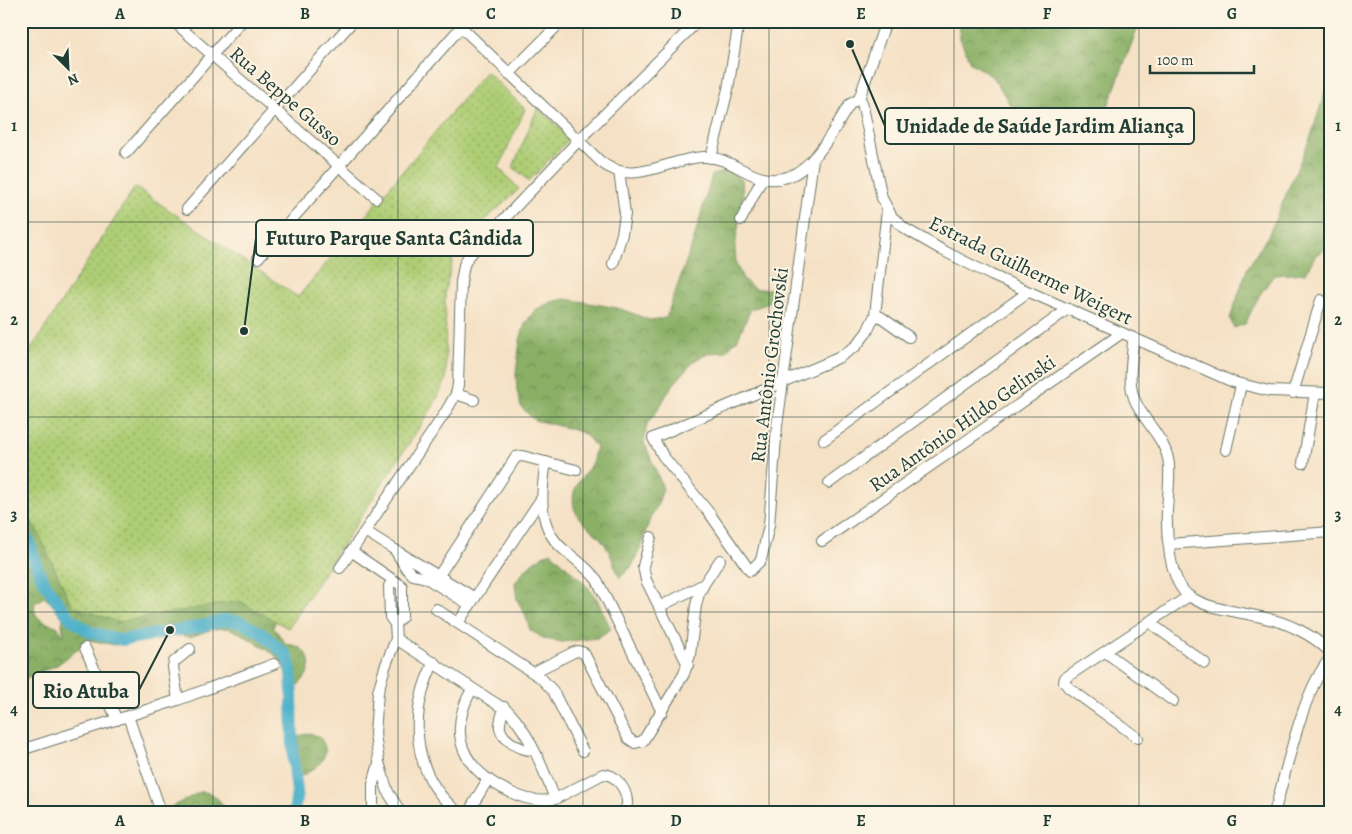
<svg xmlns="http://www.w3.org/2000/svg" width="1352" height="834" font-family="Alegreya,serif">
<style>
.forest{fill:url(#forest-crowns);stroke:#54764d;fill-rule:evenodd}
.park{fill:url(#park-dots);stroke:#668554}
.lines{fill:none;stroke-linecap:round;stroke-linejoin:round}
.river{stroke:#49afc9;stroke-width:12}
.minor-casing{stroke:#6a7667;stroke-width:12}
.minor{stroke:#fff;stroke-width:10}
.grid{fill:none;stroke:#1f3d34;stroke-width:1;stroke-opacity:0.55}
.labels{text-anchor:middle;stroke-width:4;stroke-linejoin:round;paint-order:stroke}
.street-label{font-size:20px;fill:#1f3d34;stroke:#fcf5e5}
.leader{fill:none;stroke:#1f3d34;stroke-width:2}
.callout-dot{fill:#1f3d34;stroke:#fcf5e5;stroke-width:2}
.callout{fill:#fcf5e5;stroke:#1f3d34;stroke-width:2}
.callout-label{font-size:21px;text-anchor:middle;font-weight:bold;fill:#1f3d34}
.neatline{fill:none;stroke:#1f3d34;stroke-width:2}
.grid-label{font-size:16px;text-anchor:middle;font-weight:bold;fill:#1f3d34}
</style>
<defs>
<pattern id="forest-crowns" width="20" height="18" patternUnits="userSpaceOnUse" patternTransform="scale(1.25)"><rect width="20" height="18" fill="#8ab066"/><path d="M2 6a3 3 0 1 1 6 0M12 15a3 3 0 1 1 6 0" fill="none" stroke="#709055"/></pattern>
<pattern id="park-dots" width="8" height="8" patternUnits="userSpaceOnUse" patternTransform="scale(1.25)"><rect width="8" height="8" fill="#aecd74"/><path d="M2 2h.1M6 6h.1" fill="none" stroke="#8da860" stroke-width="1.8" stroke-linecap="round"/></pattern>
</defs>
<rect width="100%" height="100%" fill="#fcf5e5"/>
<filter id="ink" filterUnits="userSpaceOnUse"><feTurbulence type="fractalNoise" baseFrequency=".02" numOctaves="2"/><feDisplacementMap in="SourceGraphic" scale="10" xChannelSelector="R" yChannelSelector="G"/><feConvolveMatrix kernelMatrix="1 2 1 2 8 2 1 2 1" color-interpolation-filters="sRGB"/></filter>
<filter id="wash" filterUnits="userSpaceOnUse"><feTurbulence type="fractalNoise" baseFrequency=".0096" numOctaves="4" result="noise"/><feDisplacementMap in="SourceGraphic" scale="20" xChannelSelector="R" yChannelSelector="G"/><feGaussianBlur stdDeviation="1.12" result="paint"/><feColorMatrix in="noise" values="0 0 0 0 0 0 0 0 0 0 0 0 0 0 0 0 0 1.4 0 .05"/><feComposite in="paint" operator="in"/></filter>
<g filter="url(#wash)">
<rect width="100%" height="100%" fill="#f5e1c5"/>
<!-- forest -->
<g class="forest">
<path d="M959 21H1140L1104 117 1081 129 1053 136 1020 121 994 78 970 62 960 38Z"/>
<path d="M1331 73V245L1315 256 1306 273 1274 275 1259 296 1245 324 1234 328 1230 319 1247 269 1269 234 1311 136Z"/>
<path d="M727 171 742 180 743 197 735 247 736 264 743 279 755 289H772V298L767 304 751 309 737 340 725 352 708 353 694 361 671 387 658 410 647 424 644 442 663 488 658 504 650 519 639 551 632 566 620 578C615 568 611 554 606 546 594 526 568 521 574 492 577 481 587 473 592 462 594 458 594 452 596 447L585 434 568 428 534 420 521 407 517 391 516 374 520 340 525 324 535 310 551 302 566 299 618 308 650 320 666 318 694 239 712 175Z"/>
<path d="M21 493 222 587 276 621 273 627 287 645C303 643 315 660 307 674 304 680 298 685 293 690L282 664 274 654 240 633 228 628 213 629 190 637 174 634 115 645 90 640 57 665 21 680ZM44 597 50 602 63 618 62 624 64 637 57 626C45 623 31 618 35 603Z"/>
<path d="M551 552 587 586 597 599 611 629 597 638 562 642 545 639 530 630 525 614 517 600 515 583C526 567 533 560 551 552Z"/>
<path d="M310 733 320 737C321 740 325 745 325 748 327 763 309 772 298 778L299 736Z"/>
<path d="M200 792C215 791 221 802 228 813H160Z"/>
<path d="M80 806 94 807 110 813H41L54 809Z"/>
</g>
<!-- park -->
<g class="park">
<path d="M486 71 525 109 499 168 519 189 456 247 445 291 446 380 432 408 288 628 239 601 118 622 72 606 39 534 21 504V365L135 187 298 297Z"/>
<path d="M538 107 570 138 529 181 513 167Z"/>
</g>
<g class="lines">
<!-- river -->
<path class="river" d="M21 530 29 541 39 573 57 602 71 619 90 632 122 640 202 626 224 620 241 622 263 634 287 656 291 671 292 690 293 758 297 792 294 813"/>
</g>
</g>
<g filter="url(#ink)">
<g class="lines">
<!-- minor casing -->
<g class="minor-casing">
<g id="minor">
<path d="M173 21 376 198"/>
<path d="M455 21 601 162C633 188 669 158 703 157 736 156 755 190 790 176 817 165 834 128 850 104L859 99"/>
<path d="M509 74 562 21"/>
<path d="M859 99 862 102 882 198 892 217 904 228 942 250 991 275 1233 382 1269 391 1331 393"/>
<path d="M859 99 886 21"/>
<path d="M126 153 242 21"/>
<path d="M711 158 728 89 739 21"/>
<path d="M813 159 777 426 769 525 761 560 750 571 710 514 663 456 653 438 838 358 856 346 867 332 875 315 887 210"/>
<path d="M187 209 353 21"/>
<path d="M741 220 762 179"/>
<path d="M258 258 461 27"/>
<path d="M613 264 622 234 625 214 619 171"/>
<path d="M875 315 881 317 909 337"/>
<path d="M1133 338C1133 358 1127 379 1134 398 1143 422 1167 439 1169 465 1170 480 1168 495 1167 510 1166 532 1169 582 1189 596 1209 610 1238 611 1261 617 1286 622 1313 634 1331 653"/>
<path d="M1293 393 1321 300"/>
<path d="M456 394 474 400"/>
<path d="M824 440 1028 292"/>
<path d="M1226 450 1241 385"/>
<path d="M546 462C541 492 537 527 563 549 575 559 587 567 597 580L662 712"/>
<path d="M1303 463 1315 393"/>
<path d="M829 483 1068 309"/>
<path d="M365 531 395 550"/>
<path d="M651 537 643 566 646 580 688 665"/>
<path d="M822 541 1122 333"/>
<path d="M1169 544 1331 532"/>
<path d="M351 551 402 586V617L395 624"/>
<path d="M340 568 445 413 456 394 458 385 461 282 464 265 468 257 579 140 698 21"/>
<path d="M393 580 389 586 390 617 395 624 396 639 385 667 378 692 375 734 379 762 383 776 388 792 401 813"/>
<path d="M434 583 516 457 522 456 576 470"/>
<path d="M470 605 426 578 413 575 406 568 395 550 475 598"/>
<path d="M659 607 704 584"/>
<path d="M436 609 541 678 553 691 583 751"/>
<path d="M1149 622 1205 663"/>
<path d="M458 623 541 499"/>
<path d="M396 639 509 712C530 734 544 771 555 799"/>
<path d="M85 648 117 720"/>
<path d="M1105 652 1173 701"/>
<path d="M434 662C408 714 411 775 459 813"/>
<path d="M534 672 574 652 578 651 584 653 628 738 635 743 643 741 684 674 690 655 696 605 699 594 704 584 720 560"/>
<path d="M472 689C446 735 463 770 510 792 524 799 539 803 555 799L603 774C616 774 626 789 627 801 628 805 625 809 623 813"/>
<path d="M178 700 173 667 174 662 190 649"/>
<path d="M504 707C503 714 499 721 500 728 502 740 522 751 533 750"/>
<path d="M128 716 161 812"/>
<path d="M1138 738 1069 688 1064 682 1065 678 1189 596"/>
<path d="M21 750 178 700 274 664"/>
<path d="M373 813V784L379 763"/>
<path d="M468 813 488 779"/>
<path d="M1274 813C1288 767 1301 693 1331 657"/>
</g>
</g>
<!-- minor -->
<use href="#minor" class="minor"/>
</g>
</g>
<!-- grid -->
<path class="grid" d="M213 21V813M398 21V813M583 21V813M769 21V813M954 21V813M1139 21V813M21 222H1331M21 417H1331M21 612H1331"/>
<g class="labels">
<!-- street labels -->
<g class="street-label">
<text transform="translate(286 96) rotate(41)" y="7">Rua Beppe Gusso</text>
<text transform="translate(1031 270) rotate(26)" y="7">Estrada Guilherme Weigert</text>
<text transform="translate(769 365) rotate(-83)" y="7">Rua Antônio Grochovski</text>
<text transform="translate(962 423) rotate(-35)" y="7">Rua Antônio Hildo Gelinski</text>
</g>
</g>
<!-- callouts -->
<path class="leader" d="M850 44L885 126M244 331L256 238M170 630L139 690"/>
<g class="callout-dot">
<circle cx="850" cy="44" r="5"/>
<circle cx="244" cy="331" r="5"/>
<circle cx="170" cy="630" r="5"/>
</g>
<g class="callout">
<rect x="885" y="108" width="309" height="36" rx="5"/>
<rect x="256" y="220" width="277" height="36" rx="5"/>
<rect x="33" y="672" width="106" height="36" rx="5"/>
</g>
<g class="callout-label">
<text x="1040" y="133">Unidade de Saúde Jardim Aliança</text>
<text x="394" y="245">Futuro Parque Santa Cândida</text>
<text x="86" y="698">Rio Atuba</text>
</g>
<!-- margin -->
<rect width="1352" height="834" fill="none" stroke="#fcf5e5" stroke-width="55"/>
<!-- north arrow -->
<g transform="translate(68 68) rotate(156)" stroke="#fcf5e5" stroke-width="4" paint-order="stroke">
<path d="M0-4L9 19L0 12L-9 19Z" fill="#1f3d34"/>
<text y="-8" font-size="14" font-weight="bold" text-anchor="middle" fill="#1f3d34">N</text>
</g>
<!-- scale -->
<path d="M1150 65v8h104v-8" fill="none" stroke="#1f3d34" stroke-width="2.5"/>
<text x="1157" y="65" font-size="15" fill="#1f3d34" stroke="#fcf5e5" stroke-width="4" paint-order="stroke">100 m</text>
<rect x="28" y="28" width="1296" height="778" class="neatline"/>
<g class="grid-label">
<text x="120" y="19">A</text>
<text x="305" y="19">B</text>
<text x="491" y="19">C</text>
<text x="676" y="19">D</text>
<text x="861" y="19">E</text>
<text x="1047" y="19">F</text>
<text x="1232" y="19">G</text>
<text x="14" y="131">1</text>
<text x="1338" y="131">1</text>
<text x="14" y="325">2</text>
<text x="1338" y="325">2</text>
<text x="14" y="520">3</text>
<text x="1338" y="520">3</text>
<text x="14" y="715">4</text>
<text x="1338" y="715">4</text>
<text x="120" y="826">A</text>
<text x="305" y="826">B</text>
<text x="491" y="826">C</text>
<text x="676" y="826">D</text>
<text x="861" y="826">E</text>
<text x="1047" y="826">F</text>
<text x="1232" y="826">G</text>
</g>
</svg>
